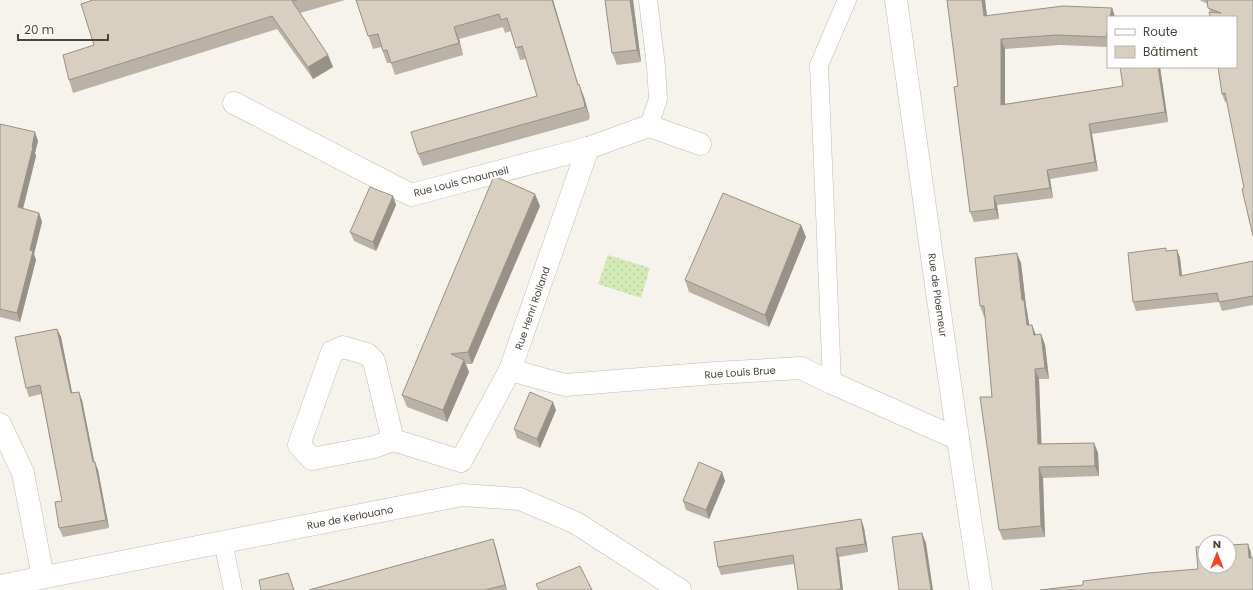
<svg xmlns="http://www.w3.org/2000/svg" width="1253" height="590" font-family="Poppins,sans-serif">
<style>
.park{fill:url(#park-dots)}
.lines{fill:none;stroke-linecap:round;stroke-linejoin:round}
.service-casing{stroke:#c2bbae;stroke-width:19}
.minor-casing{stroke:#c2bbae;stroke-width:23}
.service{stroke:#fff;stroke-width:18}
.minor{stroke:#fff;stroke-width:22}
.wall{fill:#bab2a6}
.shaded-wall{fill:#979187}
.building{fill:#d8cfc1;stroke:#979187}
.labels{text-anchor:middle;stroke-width:4;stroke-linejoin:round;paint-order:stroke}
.street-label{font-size:10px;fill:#4b4439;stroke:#fff}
</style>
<defs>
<pattern id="park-dots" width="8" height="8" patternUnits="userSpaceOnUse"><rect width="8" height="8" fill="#d2eab5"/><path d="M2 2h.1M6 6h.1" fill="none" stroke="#b6ca9c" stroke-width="1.8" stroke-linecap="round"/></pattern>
</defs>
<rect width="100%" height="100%" fill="#f6f3ec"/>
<!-- park -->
<path class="park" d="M608 255 650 268 641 298 598 284Z"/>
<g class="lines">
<!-- service casing -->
<g class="service-casing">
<g id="service">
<path d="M648 0 656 66 658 99 649 126"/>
<path d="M832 383 819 65 847 0"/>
<path d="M223 542 233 590"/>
</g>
</g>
<!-- minor casing -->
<g class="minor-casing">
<g id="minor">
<path d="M896 0C924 197 950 394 981 590"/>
<path d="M234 103 411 195 588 148 649 126 700 144"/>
<path d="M510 370 565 385 715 373 801 368 832 383 958 439"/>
<path d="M0 424 23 473 43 577"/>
<path d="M393 440 374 361 367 354 343 347 332 352 299 445 312 459 374 447 393 440 461 461 510 370 588 148"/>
<path d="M0 586 462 495 520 499 576 523 680 590"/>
</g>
</g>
<!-- service -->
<use href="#service" class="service"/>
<!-- minor -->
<use href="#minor" class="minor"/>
</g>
<!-- wall -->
<g class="wall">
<path d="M93 0H345L300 13 328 55 333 67 313 79 277 29 73 93 69 80 94 45Z"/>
<path d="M356 0H553L578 85 584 97 590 118H589V120L423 166 418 154 537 96 526 59 520 60 511 31 505 33 503 27 459 39 463 55 395 75 391 63H387L381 47 373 49Z"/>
<path d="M605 0H633L641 62 617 65 612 53Z"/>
<path d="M947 0H985L987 16 1112 8 1115 17H1108V47L1060 45 1005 49V104L1123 86 1120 67H1160L1168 122 1092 134 1098 171 1050 179 1053 198 997 205 999 219 974 222 970 212 958 86Z"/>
<path d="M1199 0H1253L1244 188 1227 102H1225L1222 94 1210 12 1208 4Z"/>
<path d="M0 124 38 141 35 153 36 156 23 209 39 213 42 222 34 254 36 260 20 322 0 317Z"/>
<path d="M393 196 396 205 376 251 354 241 350 232Z"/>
<path d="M540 206 472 364H466L469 372 447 422 407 407 402 395Z"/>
<path d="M801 225 806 237 769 327 689 292 685 280Z"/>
<path d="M1177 250 1180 258 1182 276 1253 261V305L1222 311 1219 302 1136 311 1133 302 1167 251Z"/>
<path d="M1021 263 1026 306 1027 311 1029 325 1036 335 1041 334 1045 345 1049 379H1039L1041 444 1094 443 1098 453 1099 476 1043 478 1045 537 1003 540 999 530 992 397 985 317H984L980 306Z"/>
<path d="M57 329 61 337 72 393 82 400 94 462 98 470 109 528 63 537 59 528 62 501 41 394 29 397 26 388Z"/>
<path d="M556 410 540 448 517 438 514 429Z"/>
<path d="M722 472 725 481 709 519 686 510 683 501Z"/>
<path d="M861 519 864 528 868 552 839 557 843 590H798L794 564 721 575 718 567Z"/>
<path d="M493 539 496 548 507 590H309Z"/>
</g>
<!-- shaded-wall -->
<g class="shaded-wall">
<path d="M552 0H553L582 97 578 85Z"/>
<path d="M630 0H633L641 62 637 50Z"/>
<path d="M982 0H985L988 26 984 16Z"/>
<path d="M1112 8 1115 17H1110Z"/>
<path d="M454 27 459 39 463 55 459 43Z"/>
<path d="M1108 27V43L1106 37Z"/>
<path d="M1001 39 1005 49V114L1001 105Z"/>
<path d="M328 55 333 67 313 79 308 67Z"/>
<path d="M1158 67H1160L1168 122 1165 112Z"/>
<path d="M579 84 584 97 590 118 585 105Z"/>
<path d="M1089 124 1092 134 1098 171 1095 162Z"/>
<path d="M35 132 38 141 35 153 36 156 21 216 18 207Z"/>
<path d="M1047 170 1050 179 1053 198 1050 188Z"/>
<path d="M535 194 540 206 472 364 468 352Z"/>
<path d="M393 196 396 205 376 251 373 242Z"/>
<path d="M994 196 997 205 999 219 995 209Z"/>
<path d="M39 213 42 222 34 254 36 260 20 322 17 313 30 250Z"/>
<path d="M801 225 806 237 769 327 765 315Z"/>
<path d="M1177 250 1180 258 1183 285 1180 276Z"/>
<path d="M1017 253 1021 263 1026 306 1027 311 1031 336 1027 325 1022 300Z"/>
<path d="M1032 325 1036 335H1034Z"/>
<path d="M57 329 61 337 74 402 71 393Z"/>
<path d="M1041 334 1045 345 1049 379 1045 368Z"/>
<path d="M464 360 469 372 447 422 443 410Z"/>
<path d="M1035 369 1039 379 1042 455 1038 444Z"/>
<path d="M79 392 82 400 96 470 93 462Z"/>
<path d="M553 402 556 410 540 448 537 439Z"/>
<path d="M1094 443 1098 453 1099 476 1095 466Z"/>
<path d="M95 462 98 470 109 528 106 520Z"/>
<path d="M1039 467 1043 478 1045 537 1041 526Z"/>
<path d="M722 472 725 481 709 519 706 510Z"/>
<path d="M861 519 864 528 868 552 865 544Z"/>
<path d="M922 533 926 543 933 590H931Z"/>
<path d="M493 539 496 548 507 590 505 585Z"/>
<path d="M1248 544 1251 552 1252 566 1249 558Z"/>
<path d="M836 548 839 557 843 590H842L841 589Z"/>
</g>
<!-- building -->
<g class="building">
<path d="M93 0H297L292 1 328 55 308 67 272 16 69 80 63 55 94 45 81 4Z"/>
<path d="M356 0H552L578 85 579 84 585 105H584L585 107 418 154 411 132 537 96 522 46 516 48 507 18 501 20 499 14 454 27 459 43 391 63 387 50 383 51 378 34 368 36Z"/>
<path d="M605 0H630L637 50 612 53Z"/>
<path d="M947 0H982L984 16 1063 6 1112 8 1110 17H1108V27L1106 37 1057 35 1001 39V105L1123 86 1120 67H1158L1165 112 1089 124 1095 162 1047 170 1050 188 994 196 995 209 970 212 954 87 958 86Z"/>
<path d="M1207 0H1253V236L1242 189 1244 188 1225 93 1222 94 1218 67H1236V17H1210L1209 12 1221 13 1208 8Z"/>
<path d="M0 124 35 132 32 147H33L18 207 39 213 30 250 33 251 17 313 0 309Z"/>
<path d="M494 176 535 194 468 352 451 354 464 360 443 410 402 395Z"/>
<path d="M370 187 393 196 373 242 350 232Z"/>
<path d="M723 193 801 225 765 315 685 280Z"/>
<path d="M1166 248V251L1177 250 1180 276 1253 261V297V296L1219 302 1217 293 1133 302 1128 253Z"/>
<path d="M1017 253 1022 300H1024L1027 325H1032L1034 335 1041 334 1045 368 1035 369 1038 444 1094 443 1095 466 1039 467 1041 526 999 530 980 397H992L984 306H980L975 258Z"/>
<path d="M57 329 71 393 79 392 93 462H95L106 520 59 528 55 502 62 501 40 385 26 388 15 337Z"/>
<path d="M530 392 553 402 537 439 514 429Z"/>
<path d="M699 462 722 472 706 510 683 501Z"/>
<path d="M861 519 865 544 836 548 841 589 836 590H798L793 555 718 567 714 542Z"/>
<path d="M922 533 931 590H899L892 537Z"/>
<path d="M493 539 505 585 485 590H309Z"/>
<path d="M1248 544 1249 558H1253V590H1040L1083 585V581L1149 573 1198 569 1196 547 1205 546V566H1229V545Z"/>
<path d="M580 566 592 590H539L536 584Z"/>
<path d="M288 573 294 590H261L259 580Z"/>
</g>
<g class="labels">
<!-- street labels -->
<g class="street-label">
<text transform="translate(461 181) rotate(-14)" y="4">Rue Louis Chaumeil</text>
<text transform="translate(938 295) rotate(82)" y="4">Rue de Ploemeur</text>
<text transform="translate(532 308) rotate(-71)" y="4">Rue Henri Rolland</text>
<text transform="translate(740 372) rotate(-4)" y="4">Rue Louis Brue</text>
<text transform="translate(350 517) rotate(-11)" y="4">Rue de Kerlouano</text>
</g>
</g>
<!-- legend -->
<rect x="1107" y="16" width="130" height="52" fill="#ffffff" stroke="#b7b4b0"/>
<rect x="1115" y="29" width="20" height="6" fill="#ffffff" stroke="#b7b4b0"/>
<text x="1143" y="36" font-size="12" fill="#4b4439">Route</text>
<rect x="1115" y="46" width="20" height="12" fill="#d8cfc1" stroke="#b7b4b0"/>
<text x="1143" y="56" font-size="12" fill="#4b4439">Bâtiment</text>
<!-- north arrow -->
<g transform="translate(1217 554)"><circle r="19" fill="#ffffff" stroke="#b7b4b0"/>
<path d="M0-3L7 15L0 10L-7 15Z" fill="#fc3f1d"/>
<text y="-6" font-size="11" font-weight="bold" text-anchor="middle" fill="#4b4439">N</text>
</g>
<!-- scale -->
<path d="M18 34v6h90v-6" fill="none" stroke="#4b4439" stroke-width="2"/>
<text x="24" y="34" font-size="12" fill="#4b4439" stroke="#ffffff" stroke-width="3" paint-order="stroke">20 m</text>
</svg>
